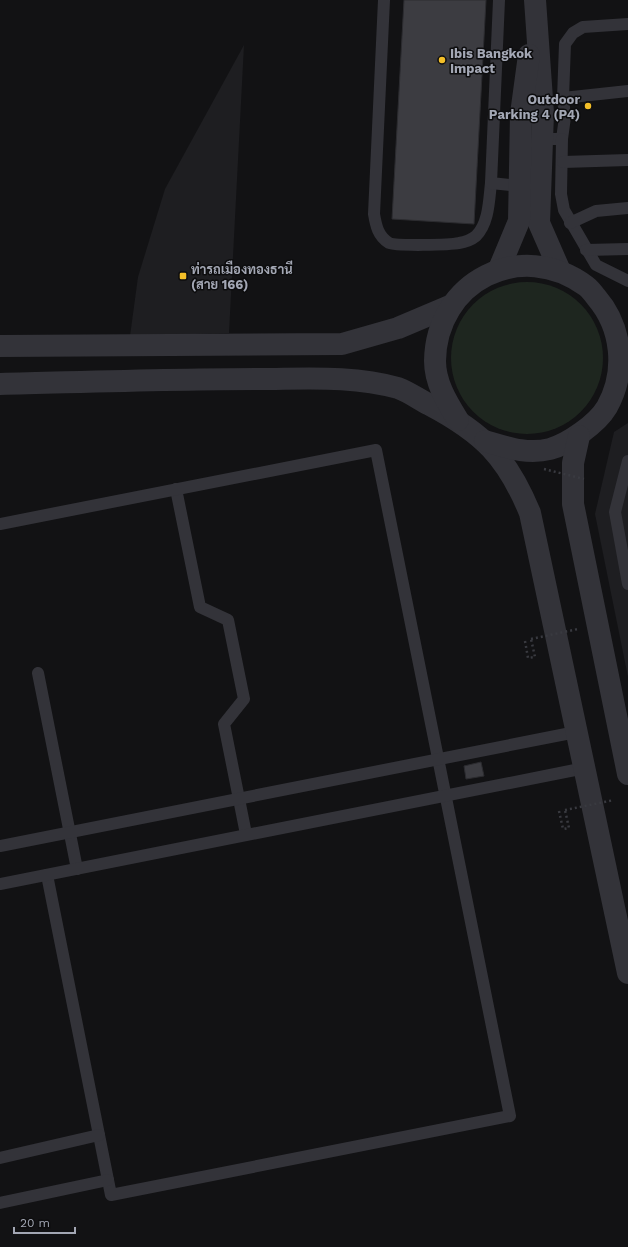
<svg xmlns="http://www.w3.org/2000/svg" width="628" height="1247" font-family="'Work Sans',Sarabun,sans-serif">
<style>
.built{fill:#1e1e21}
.green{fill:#1e261f}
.building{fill:#3c3c41;stroke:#2c2c30}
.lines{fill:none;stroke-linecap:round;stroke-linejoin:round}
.path{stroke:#393a40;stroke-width:2.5;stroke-dasharray:2 3;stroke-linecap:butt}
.lane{stroke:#333339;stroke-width:12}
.street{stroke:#333339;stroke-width:22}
.path-bridge{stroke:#393a40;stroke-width:2.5;stroke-dasharray:2 3;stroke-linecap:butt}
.poi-dot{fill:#f4bf29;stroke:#0d0d0e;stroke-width:1.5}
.labels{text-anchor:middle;stroke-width:3;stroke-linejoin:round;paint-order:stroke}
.poi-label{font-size:13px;font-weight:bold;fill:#a3a7b4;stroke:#0d0d0e;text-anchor:start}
</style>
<rect width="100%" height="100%" fill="#121214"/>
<!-- built -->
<g class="built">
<path d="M244 45 229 333 130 336 138 277 165 189Z"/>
<path d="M628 423V677L595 514 614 432Z"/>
</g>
<!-- green -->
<circle class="green" cx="527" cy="358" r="76"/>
<!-- building -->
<g class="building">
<path d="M404 0H486L474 224 392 219Z"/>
<path d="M481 762 484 776 466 779 464 766Z"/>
</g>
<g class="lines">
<!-- path -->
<g class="path">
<path d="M525 641 528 658 535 657 531 639"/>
<path d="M559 811 563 829 569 828 565 810"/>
</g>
<!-- lane -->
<g class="lane">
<path d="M384 0 374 214C376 226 378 236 389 243 395 246 450 245 459 243 466 242 471 240 476 236 489 223 489 200 491 183"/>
<path d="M499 0 491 183 520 186"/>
<path d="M563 98 628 91"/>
<path d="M542 139H562L565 117 563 98 565 44 573 33 583 27 628 24"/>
<path d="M562 139 561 194 564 210 596 265 628 281"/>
<path d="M563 162 628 160"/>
<path d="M570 223 596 211 628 208"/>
<path d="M586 250 628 249"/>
<path d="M628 461 615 512 628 584"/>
<path d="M176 489 200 607 228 620 244 699 224 724 246 834"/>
<path d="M0 524 376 450 510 1116 111 1195 47 875"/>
<path d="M38 673 77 869"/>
<path d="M0 846 576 732"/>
<path d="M0 884 585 768"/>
<path d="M0 1158 99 1135"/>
<path d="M0 1203 108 1180"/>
</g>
<!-- street -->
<g class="street">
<path d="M535 0 543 113 539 223 560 271"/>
<path d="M499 269 519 221 521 114 529 55"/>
<path d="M0 346 342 344 398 328 450 306"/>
<path d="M0 384C86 382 171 379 257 379 304 379 352 375 398 388 409 392 420 400 430 405 483 433 507 457 530 513L628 973"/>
<path d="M458 420C447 402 435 383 435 361 436 281 521 238 586 286 590 289 593 293 596 297 622 327 627 371 607 407 597 424 568 444 550 449 527 455 506 447 485 441"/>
<path d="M579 436 573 463V504L628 774"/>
</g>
<!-- path-bridge -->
<g class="path-bridge">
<path d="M544 469 584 479"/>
<path d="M531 639 578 629"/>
<path d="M565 810 614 800"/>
</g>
</g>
<!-- markers -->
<g class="poi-dot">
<circle cx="442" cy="60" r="4"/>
<circle cx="588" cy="106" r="4"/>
<rect x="179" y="272" width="8" height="8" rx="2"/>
</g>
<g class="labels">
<!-- poi labels -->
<g class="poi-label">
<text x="450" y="58">Ibis Bangkok<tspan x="450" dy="15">Impact</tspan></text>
<text x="580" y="104" text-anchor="end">Outdoor<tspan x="580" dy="15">Parking 4 (P4)</tspan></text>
<text x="191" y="274">ท่ารถเมืองทองธานี<tspan x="191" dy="15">(สาย 166)</tspan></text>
</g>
</g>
<!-- scale -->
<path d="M14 1227v6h61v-6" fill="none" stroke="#a3a7b4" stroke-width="2"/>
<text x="20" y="1227" font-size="12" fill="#a3a7b4" stroke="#0d0d0e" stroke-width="3" paint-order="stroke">20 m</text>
</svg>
